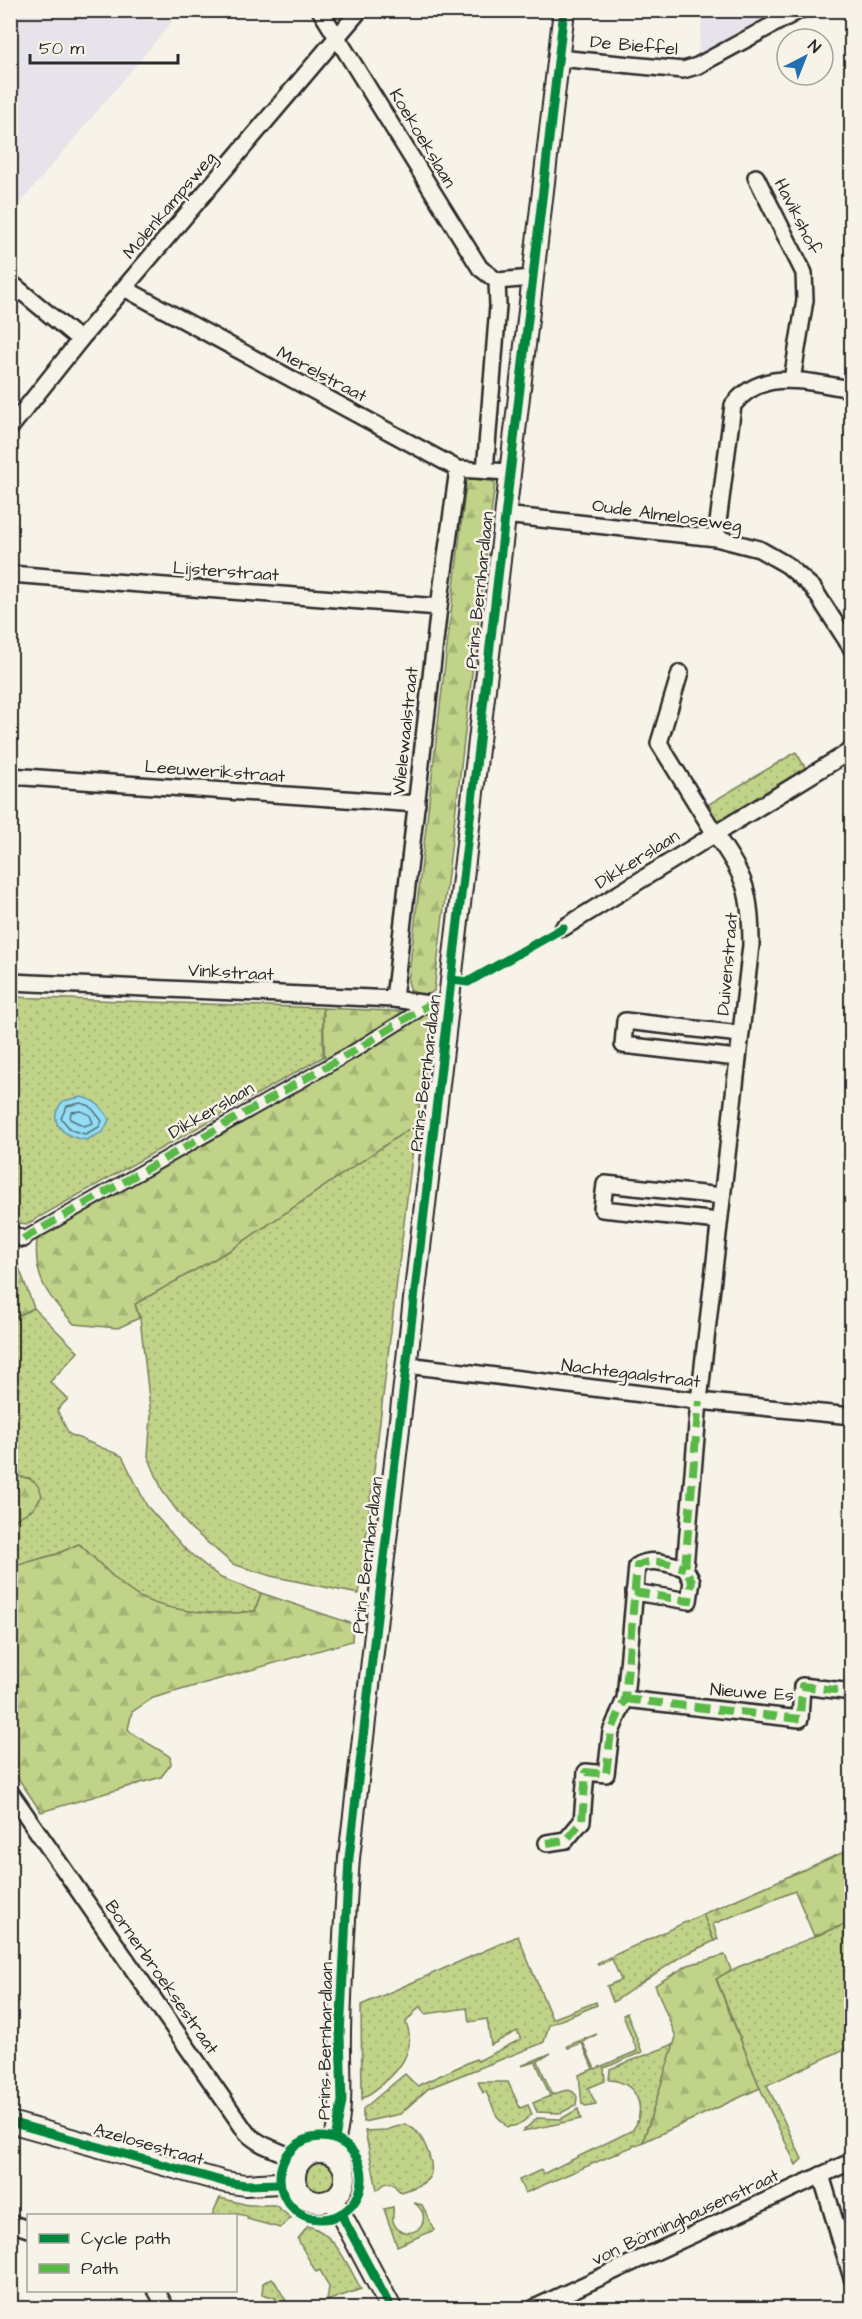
<svg xmlns="http://www.w3.org/2000/svg" width="862" height="2319" font-family="'Architects Daughter',sans-serif">
<style>
.built{fill:#e6e3ea}
.grass{fill:url(#grass-dots);stroke:#767f5a;stroke-width:1.5}
.forest{fill:url(#forest-firs);stroke:#767f5a;stroke-width:1.5}
.water{fill:#93ddf5;stroke:#6996a4;stroke-width:1.5}
.lines{fill:none;stroke-linecap:round;stroke-linejoin:round}
.shore{stroke:#55727c;stroke-width:1.5}
.pedestrian-casing{stroke:#2b2b2b;stroke-width:16}
.minor-casing{stroke:#2b2b2b;stroke-width:20}
.tertiary-casing{stroke:#2b2b2b;stroke-width:24}
.pedestrian{stroke:#f7f3e8;stroke-width:12}
.minor{stroke:#f7f3e8;stroke-width:15}
.tertiary{stroke:#f7f3e8;stroke-width:20}
.quiet{stroke:#58b947;stroke-width:8;stroke-dasharray:15 8;stroke-linecap:butt}
.cycleway-casing{stroke:#f7f3e8;stroke-width:13}
.cycleway{stroke:#00873e;stroke-width:9}
.labels{text-anchor:middle;stroke-width:5;stroke-linejoin:round;paint-order:stroke}
.street-label{font-size:18px;fill:#2b2b2b;stroke:#f7f3e8}
</style>
<defs>
<pattern id="grass-dots" width="8" height="8" patternUnits="userSpaceOnUse" patternTransform="scale(1.5)"><rect width="8" height="8" fill="#c0d388"/><path d="M2 2h.1M6 6h.1" fill="none" stroke="#a5b576" stroke-width="1.8" stroke-linecap="round"/></pattern>
<pattern id="forest-firs" width="22" height="20" patternUnits="userSpaceOnUse" patternTransform="scale(1.5)"><rect width="22" height="20" fill="#c0d388"/><path d="M5 1l3.5 6h-7zM16 11l3.5 6h-7z" fill="#a5b576"/></pattern>
</defs>
<rect width="100%" height="100%" fill="#f7f3e8"/>
<filter id="ink" filterUnits="userSpaceOnUse"><feTurbulence type="fractalNoise" baseFrequency=".0167" numOctaves="2"/><feDisplacementMap in="SourceGraphic" scale="12" xChannelSelector="R" yChannelSelector="G"/><feConvolveMatrix kernelMatrix="1 2 1 2 8 2 1 2 1" color-interpolation-filters="sRGB"/></filter>
<g filter="url(#ink)">
<!-- built -->
<g class="built">
<path d="M11 10 181 11 11 214 10 11Z"/>
<path d="M703 11H800L697 66Z"/>
</g>
<!-- grass -->
<g class="grass">
<path d="M796 752 806 769C787 781 731 820 712 821L706 809 709 804Z"/>
<path d="M11 997 323 1008V1057L27 1224 11 1222Z"/>
<path d="M416 1124 359 1594 271 1576 233 1564 189 1527 163 1492 148 1456 151 1416 140 1318 135 1304 232 1249Z"/>
<path d="M34 1308 78 1352 50 1382 68 1399 57 1410 69 1434 122 1456 147 1506 186 1550 221 1578 261 1593 255 1611C219 1616 160 1613 130 1591 112 1578 96 1559 79 1544L57 1554 11 1567V1522L16 1520 30 1478 10 1476 11 1319Z"/>
<path d="M703 1914 714 1941 682 1956 613 2002 607 1986 621 1980 612 1959 598 1965 597 1963Z"/>
<path d="M851 1922V2046L767 2085 802 2159 796 2165 760 2088 716 1978 738 1967Z"/>
<path d="M518 1936 552 2019 596 2002 597 2005 549 2025 544 2042 540 2044 429 2088 400 2114 363 2122V2109L405 2074 417 2086 476 2059 478 2061 521 2039 517 2031 491 2045 487 2019 469 2022 467 2008 426 2014 420 2006 406 2022C420 2057 388 2082 362 2099L361 2005Z"/>
<path d="M627 2013 642 2052 604 2068 605 2081 588 2088 596 2104 586 2106 582 2104 579 2075 593 2069 582 2043 568 2048 567 2046 597 2034 583 2042 595 2069 637 2051 623 2015Z"/>
<path d="M674 2044 643 2142 525 2193 519 2180 541 2170 543 2174 633 2130C647 2107 637 2082 609 2080L610 2069Z"/>
<path d="M551 2053 538 2061 552 2095C561 2092 571 2085 577 2097L576 2105 561 2113 537 2112 533 2103 550 2096 536 2062 521 2066Z"/>
<path d="M478 2082H508L520 2108 528 2105 532 2114 519 2125 507 2127 497 2116 486 2092 483 2093Z"/>
<path d="M578 2109 581 2119 523 2131 537 2118 561 2119Z"/>
<path d="M405 2124C416 2129 420 2134 425 2145 439 2176 431 2183 400 2192L393 2184 386 2183 377 2190 365 2131 386 2130Z"/>
<circle cx="321" cy="2177" r="15"/>
<path d="M220 2198 248 2205H275L291 2218 280 2228 247 2219V2216L233 2213 228 2215H212Z"/>
<path d="M414 2203 422 2205 434 2230 397 2246 384 2209 393 2207C394 2211 392 2217 393 2221 397 2235 412 2235 421 2227 426 2217 423 2209 414 2203Z"/>
<path d="M308 2226C335 2232 349 2268 361 2289L327 2301 329 2287 320 2270 316 2272 299 2242 298 2239Z"/>
<path d="M272 2278 274 2280 290 2308H273L276 2298 262 2294 263 2283Z"/>
</g>
<!-- forest -->
<g class="forest">
<path d="M474 479 495 482 434 991 425 996 411 991 408 982 466 483 468 480Z"/>
<path d="M323 1008 436 1013 416 1124 232 1249 135 1304 139 1318 118 1328 74 1324C48 1296 33 1279 37 1239L325 1074Z"/>
<path d="M11 1246 34 1308 11 1319H10Z"/>
<path d="M11 1476C27 1477 38 1478 42 1496L33 1509 11 1522Z"/>
<path d="M79 1544C96 1559 112 1578 130 1591 160 1613 219 1616 255 1611L261 1593 353 1624 352 1641 153 1698 132 1712 128 1729C132 1736 159 1748 170 1757L171 1764 161 1777 41 1812 11 1768V1567L57 1554Z"/>
<path d="M851 1849V1922L814 1936 795 1891 713 1924 718 1939 714 1941 703 1914Z"/>
<path d="M725 1955 731 1970 716 1979 760 2088 643 2142 676 2037 655 1985 688 1965Z"/>
</g>
<!-- water -->
<path class="water" d="M81 1097C95 1100 103 1107 109 1120L103 1132 86 1140C64 1137 45 1122 63 1101Z"/>
<g class="lines">
<!-- shore -->
<g class="shore">
<path d="M81 1103 90 1106 102 1121 99 1127 85 1134 71 1130 61 1118 67 1106Z"/>
<path d="M81 1111 90 1115 93 1123 84 1126 70 1119 71 1112Z"/>
</g>
<!-- pedestrian casing -->
<g class="pedestrian-casing">
<path id="pedestrian" d="M23 1239 354 1051 428 1005"/>
</g>
<!-- minor casing -->
<g class="minor-casing">
<g id="minor">
<path d="M320 10 480 268 497 281 498 306 485 471"/>
<path d="M558 58 683 70 697 66 800 10"/>
<path d="M756 177 804 273 805 300 792 380"/>
<path d="M497 281 532 278"/>
<path d="M10 282 80 340"/>
<path d="M124 288 458 469 509 472"/>
<path d="M10 428 80 340 360 10"/>
<path d="M504 515 716 538 759 549 787 565 813 588 852 649"/>
<path d="M716 538 733 405C764 366 809 383 852 389"/>
<path d="M10 574 439 607"/>
<path d="M10 776 417 804"/>
<path d="M563 928 715 834 659 743 680 673"/>
<path d="M10 982 394 999 449 1007"/>
<path d="M394 999 439 607 458 469"/>
<path d="M737 1058 623 1045 625 1021 740 1034"/>
<path d="M719 1221 602 1209 605 1184 722 1196"/>
<path d="M10 1233 23 1239"/>
<path d="M407 1365 699 1401 852 1416"/>
<path d="M634 1592 689 1601 692 1581 685 1568 699 1401 751 945C751 893 746 877 715 834L852 750"/>
<path d="M625 1699 800 1719 802 1686 852 1692"/>
<path d="M10 1792 246 2132C261 2148 282 2150 300 2162"/>
<path d="M547 1843 566 1840 582 1821 586 1772 606 1774 611 1732 625 1699 637 1566C652 1557 669 1564 685 1568"/>
<path d="M821 2175 852 2278"/>
<path d="M10 2223 28 2229"/>
<path d="M156 2290 166 2308"/>
<path d="M534 2308 852 2161"/>
</g>
</g>
<!-- tertiary casing -->
<g class="tertiary-casing">
<g id="tertiary">
<path d="M10 2122 225 2182 245 2185 295 2182"/>
<circle cx="320" cy="2177" r="25"/>
<path d="M331 2154C345 2108 339 2078 340 2032 341 1974 345 1916 349 1858L564 10"/>
<path d="M333 2199 391 2308"/>
</g>
</g>
<!-- pedestrian -->
<use href="#pedestrian" class="pedestrian"/>
<!-- minor -->
<use href="#minor" class="minor"/>
<!-- tertiary -->
<use href="#tertiary" class="tertiary"/>
<!-- quiet -->
<g class="quiet">
<path d="M23 1239 354 1051 428 1005"/>
<path d="M634 1592 689 1601 692 1581 685 1568 699 1401"/>
<path d="M625 1699 800 1719 802 1686 852 1692"/>
<path d="M547 1843 566 1840 582 1821 586 1772 606 1774 611 1732 625 1699 637 1566C652 1557 669 1564 685 1568"/>
</g>
<!-- cycleway casing -->
<g class="cycleway-casing">
<g id="cycleway">
<path d="M452 980 468 982 563 928"/>
<path d="M10 2122 225 2182 245 2185 280 2184"/>
<circle cx="321" cy="2178" r="41"/>
<path d="M335 2139 342 2101 340 2035 349 1858 564 10"/>
<path d="M341 2214 391 2308"/>
</g>
</g>
<!-- cycleway -->
<use href="#cycleway" class="cycleway"/>
</g>
</g>
<g class="labels">
<!-- street labels -->
<g class="street-label">
<text transform="translate(634 45) rotate(5)" y="6">De Bieffel</text>
<text transform="translate(423 138) rotate(59)" y="6">Koekoekslaan</text>
<text transform="translate(169 205) rotate(-50)" y="6">Molenkampsweg</text>
<text transform="translate(798 216) rotate(63)" y="6">Havikshof</text>
<text transform="translate(322 374) rotate(28)" y="6">Merelstraat</text>
<text transform="translate(667 515) rotate(8)" y="6">Oude Almeloseweg</text>
<text transform="translate(226 571) rotate(4)" y="6">Lijsterstraat</text>
<text transform="translate(479 590) rotate(-84)" y="6">Prins Bernhardlaan</text>
<text transform="translate(405 731) rotate(-84)" y="6">Wielewaalstraat</text>
<text transform="translate(215 771) rotate(4)" y="6">Leeuwerikstraat</text>
<text transform="translate(637 859) rotate(-32)" y="6">Dikkerslaan</text>
<text transform="translate(727 964) rotate(-85)" y="6">Duivenstraat</text>
<text transform="translate(231 972) rotate(3)" y="6">Vinkstraat</text>
<text transform="translate(425 1073) rotate(-83)" y="6">Prins Bernhardlaan</text>
<text transform="translate(211 1110) rotate(-30)" y="6">Dikkerslaan</text>
<text transform="translate(631 1373) rotate(7)" y="6">Nachtegaalstraat</text>
<text transform="translate(367 1555) rotate(-83)" y="6">Prins Bernhardlaan</text>
<text transform="translate(752 1692) rotate(4)" y="6">Nieuwe Es</text>
<text transform="translate(162 1977) rotate(55)" y="6">Bornerbroeksestraat</text>
<text transform="translate(325 2041) rotate(-89)" y="6">Prins Bernhardlaan</text>
<text transform="translate(149 2144) rotate(16)" y="6">Azelosestraat</text>
<text transform="translate(685 2217) rotate(-25)" y="6">von Bönninghausenstraat</text>
</g>
</g>
<!-- margin -->
<rect width="862" height="2319" fill="none" stroke="#f7f3e8" stroke-width="36"/>
<rect x="18" y="18" width="826" height="2283" fill="none" stroke="#2b2b2b" stroke-width="2" filter="url(#ink)"/>
<!-- legend -->
<rect x="27" y="2214" width="210" height="78" fill="#f7f3e8" stroke="#a5a39c" stroke-width="1.5"/>
<rect x="39" y="2234" width="30" height="9" fill="#00873e" stroke="#a5a39c" stroke-width="1.5"/>
<text x="81" y="2244" font-size="18" fill="#2b2b2b">Cycle path</text>
<rect x="39" y="2264" width="30" height="9" fill="#58b947" stroke="#a5a39c" stroke-width="1.5"/>
<text x="81" y="2274" font-size="18" fill="#2b2b2b">Path</text>
<!-- north arrow -->
<g transform="translate(805 57) rotate(42)"><circle r="28" fill="#f7f3e8" stroke="#a5a39c" stroke-width="1.5"/>
<path d="M0-4.5L10 22L0 15L-10 22Z" fill="#1f6fb2"/>
<text y="-9" font-size="16" font-weight="bold" text-anchor="middle" fill="#2b2b2b">N</text>
</g>
<!-- scale -->
<path d="M30 54v9h148v-9" fill="none" stroke="#2b2b2b" stroke-width="3"/>
<text x="39" y="54" font-size="18" fill="#2b2b2b" stroke="#f7f3e8" stroke-width="4.5" paint-order="stroke">50 m</text>
</svg>
